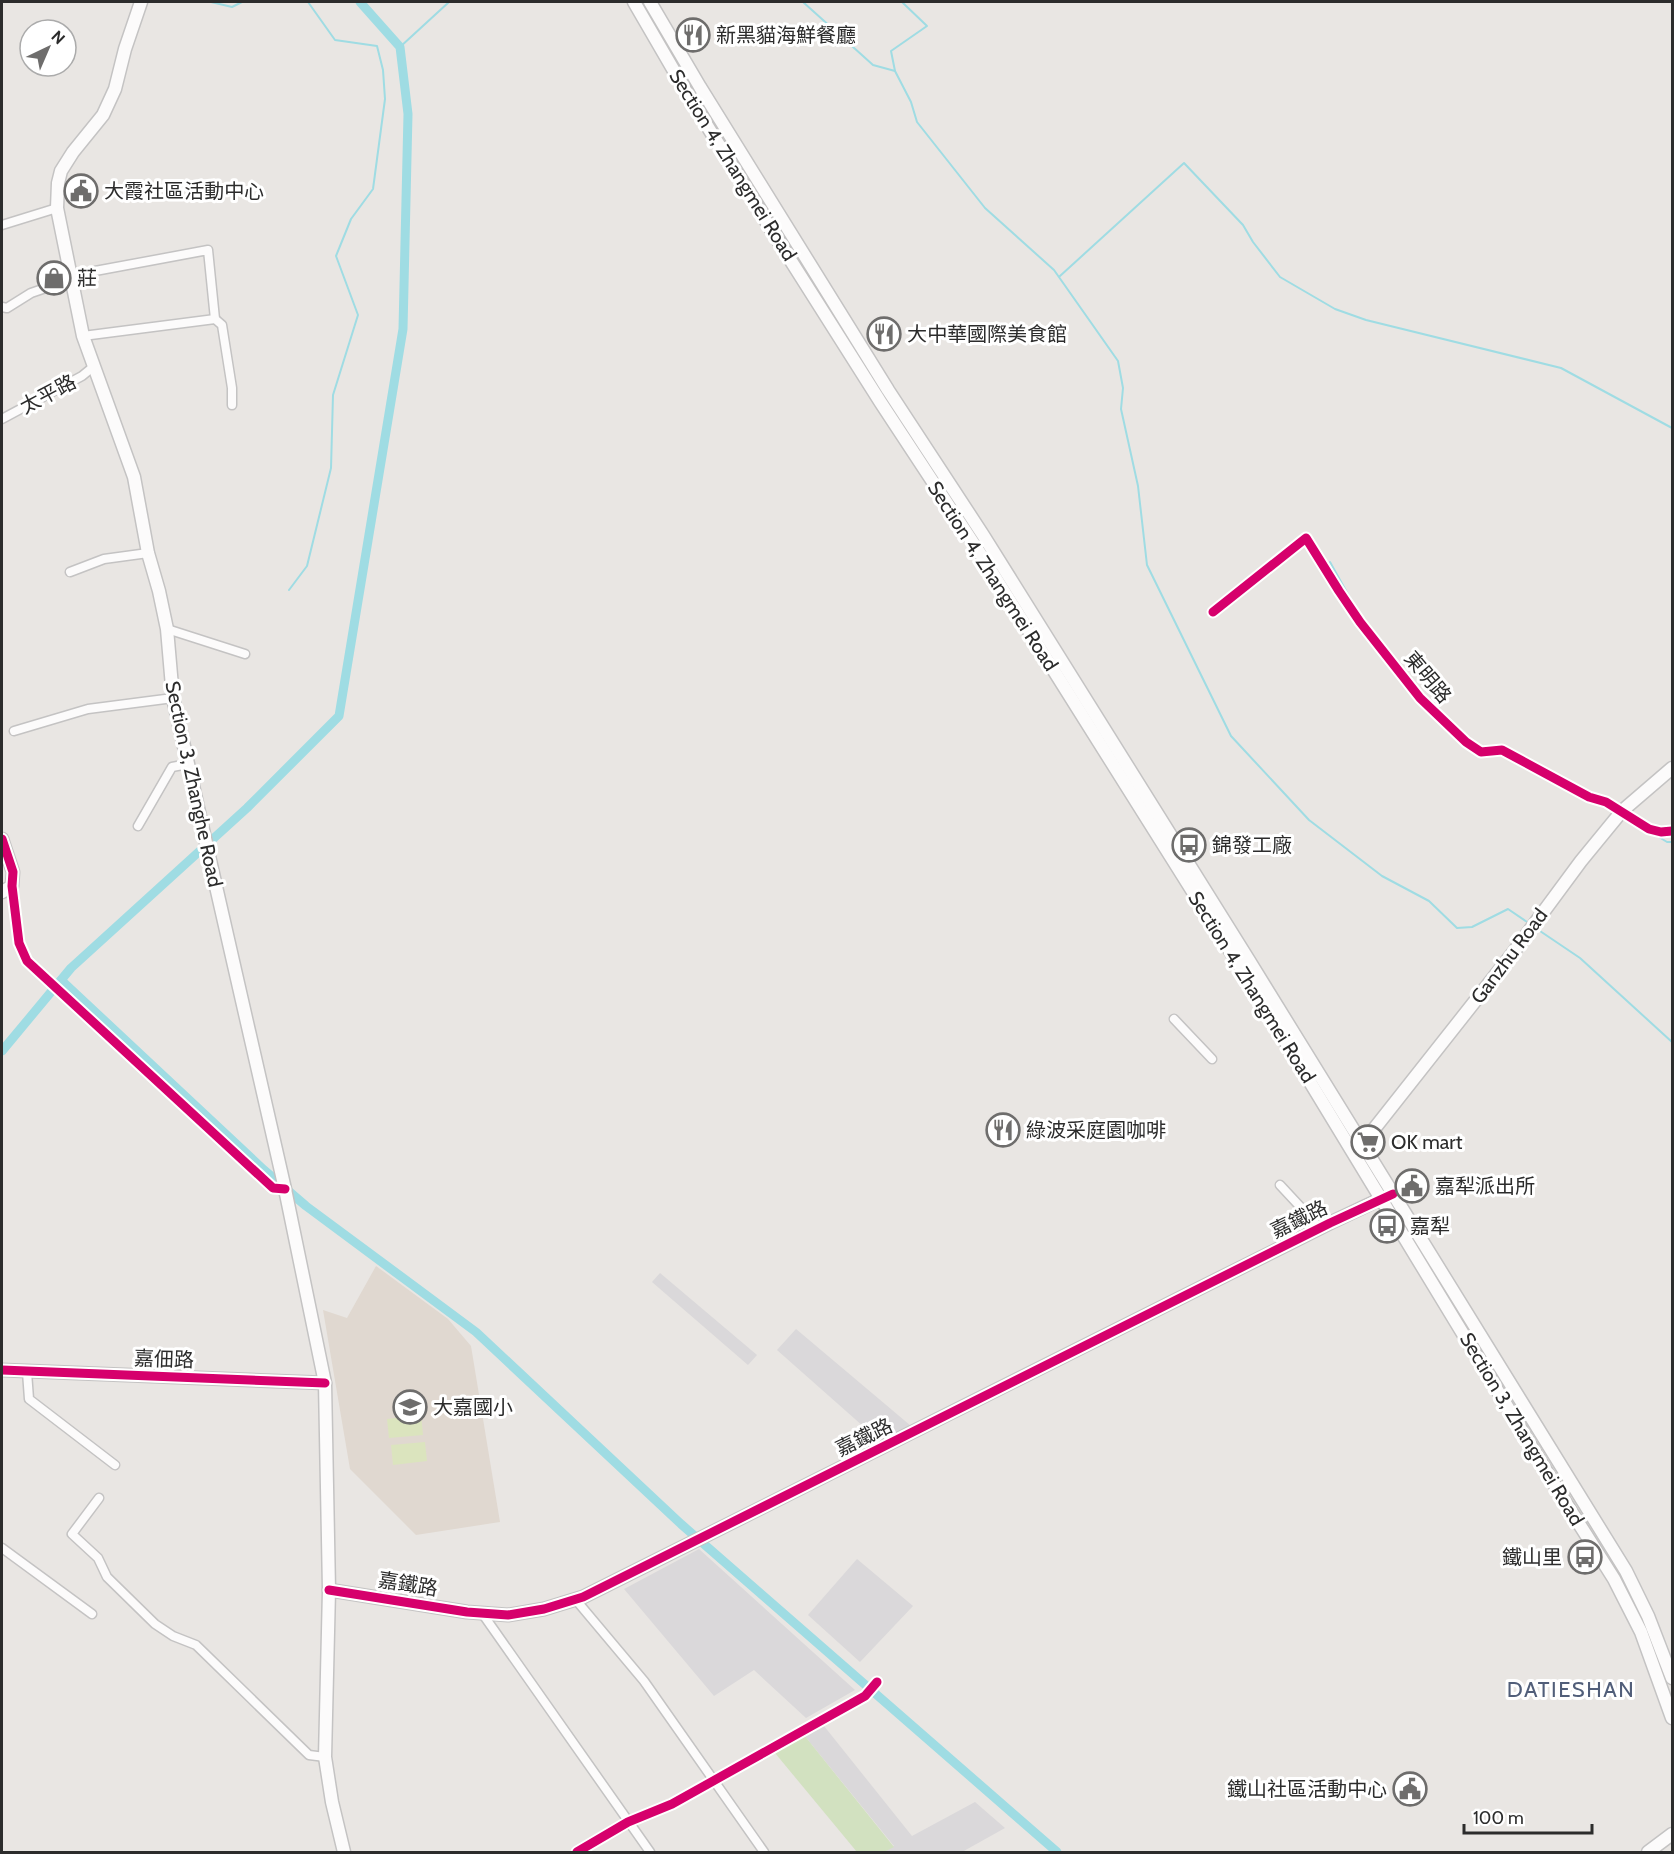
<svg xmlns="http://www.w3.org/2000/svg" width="1674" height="1854" font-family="Cabin,'Noto Sans TC',sans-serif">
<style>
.industrial{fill:#dad8da}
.education{fill:#e0d8d0}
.green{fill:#d2e1c0}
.pitch{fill:#dbe4be}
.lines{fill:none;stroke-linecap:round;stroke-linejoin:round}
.stream{stroke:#9fdce3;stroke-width:2}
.canal{stroke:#9fdce3;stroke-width:9}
.street-casing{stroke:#c4c3c3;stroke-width:11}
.secondary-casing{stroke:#c4c3c3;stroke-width:15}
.street{stroke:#fcfbfb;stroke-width:8}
.secondary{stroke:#fcfbfb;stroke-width:12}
.cycleway-casing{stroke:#fff;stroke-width:13}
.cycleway{stroke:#d6006c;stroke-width:9}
.labels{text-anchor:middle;stroke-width:6;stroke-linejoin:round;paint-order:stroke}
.poi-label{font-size:20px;fill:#2c2c2c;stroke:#fff;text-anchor:start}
.street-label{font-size:20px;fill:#2c2c2c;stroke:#fff}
.quarter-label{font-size:22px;letter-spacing:1.5px;fill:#515e79;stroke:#fff}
</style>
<rect width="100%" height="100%" fill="#e9e6e3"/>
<!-- industrial -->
<g class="industrial">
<path d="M660 1273 757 1355 748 1365 652 1282Z"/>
<path d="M796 1329 911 1426 881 1442 777 1350Z"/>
<path d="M699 1549 855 1690 806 1718 754 1670 714 1696 624 1589Z"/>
<path d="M857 1559 913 1606 860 1662 808 1615Z"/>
<path d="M824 1726 912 1836 975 1802 1005 1828 962 1852H884L894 1846 804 1735Z"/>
</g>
<!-- education -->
<path class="education" d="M376 1266 448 1319 471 1346 500 1522 416 1535 350 1469 323 1310 347 1318Z"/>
<!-- green -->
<path class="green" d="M804 1735 894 1847 884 1852H857L775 1753Z"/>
<!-- pitch -->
<g class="pitch">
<path d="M421 1415 423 1435 389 1438 387 1419Z"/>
<path d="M425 1442 427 1461 393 1465 391 1445Z"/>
</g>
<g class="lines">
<!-- stream -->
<g class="stream">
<path d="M211 2 232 7 242 2"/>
<path d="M803 2 873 65 895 71 911 102 917 122 985 208 1054 270 1118 361 1123 388 1121 409 1138 486 1147 565 1231 736 1309 820 1382 876 1429 901 1457 928 1472 927 1508 909 1530 924"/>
<path d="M400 47 449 2"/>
<path d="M895 71 891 51 927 26 902 2"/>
<path d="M1060 276 1184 163 1243 225 1253 242 1280 277 1335 309 1366 320 1561 368 1672 428"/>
<path d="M1330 562 1355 607"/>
<path d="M289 590 307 566 331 468 333 395 358 315 336 256 351 219 373 189 385 99 383 70 377 46 335 40 308 2"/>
<path d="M1654 834 1667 842H1672"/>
<path d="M1537 929 1580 958 1672 1042"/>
</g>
<!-- canal -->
<g class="canal">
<path d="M61 980 264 1170 306 1206 476 1332 681 1524 1057 1852"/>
<path d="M2 1051 71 968 247 808 339 716 403 329 408 114 400 47 360 2"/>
</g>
<!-- street casing -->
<g class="street-casing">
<g id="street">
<path d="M2 225 57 208"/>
<path d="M2 307 7 308 31 293 95 271 208 250 215 319"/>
<path d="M83 336 215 319 222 325 232 388V405"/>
<path d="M2 419 82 376 93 367"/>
<path d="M70 572 104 559 148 553"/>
<path d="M1213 612 1306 538 1339 591 1360 622 1420 698 1466 742 1481 752 1502 750 1589 797 1606 802 1649 829 1661 832 1672 831"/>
<path d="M167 629 245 654"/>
<path d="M14 731 88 709 173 698"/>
<path d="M138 826 172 767 188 764"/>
<path d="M12 886 19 943 27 961 273 1188 285 1189"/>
<path d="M1174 1019 1212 1059"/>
<path d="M1280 1185 1320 1228"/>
<path d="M27 1372 29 1399 115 1465"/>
<path d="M99 1498 72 1534 98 1558 107 1577 155 1624 173 1636 196 1645 309 1755 325 1757"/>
<path d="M2 1548 92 1614"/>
<path d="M576 1600 644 1681 764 1852"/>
<path d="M482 1613 650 1852"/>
<path d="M577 1852 628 1822 672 1804 865 1696 877 1682"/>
</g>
</g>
<!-- secondary casing -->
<g class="secondary-casing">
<g id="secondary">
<path d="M141 2 125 49 115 89 103 115 73 152 61 171 58 183 57 208 83 336 134 477 148 553 159 591 167 629 173 698 285 1189 325 1383 329 1590 325 1757 332 1802 344 1852"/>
<path d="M634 2 688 95 779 242 881 403 985 561 1239 965 1559 1492 1614 1579 1641 1632 1672 1718"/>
<path d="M650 2 700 87 888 390 983 535 1248 959 1626 1571 1648 1616 1672 1678"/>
<path d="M2 839 13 872 12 886 2 892"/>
<path d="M1358 1146 1363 1143 1513 953 1581 861 1622 811 1672 768"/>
<path d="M2 1370 325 1383"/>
<path d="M329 1590 467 1612 508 1615 544 1609 583 1597 1330 1223 1389 1195"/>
<path d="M1648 1852 1672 1834"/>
</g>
</g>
<!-- street -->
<use href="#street" class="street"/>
<!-- secondary -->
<use href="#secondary" class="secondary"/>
<!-- cycleway casing -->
<g class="cycleway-casing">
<g id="cycleway">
<path d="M1213 612 1306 538 1339 591 1360 622 1420 698 1466 742 1481 752 1502 750 1589 797 1606 802 1649 829 1661 832 1672 831"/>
<path d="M2 839 13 872 12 886 19 943 27 961 273 1188 285 1189"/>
<path d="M2 1370 325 1383"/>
<path d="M329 1590 467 1612 508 1615 544 1609 583 1597 1330 1223 1393 1194"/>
<path d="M577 1852 628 1822 672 1804 865 1696 877 1682"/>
</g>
</g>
<!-- cycleway -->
<use href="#cycleway" class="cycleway"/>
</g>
<!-- icons -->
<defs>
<g id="restaurant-ring" transform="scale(1.725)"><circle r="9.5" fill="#fff" stroke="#6e6d6c" stroke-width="1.5"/><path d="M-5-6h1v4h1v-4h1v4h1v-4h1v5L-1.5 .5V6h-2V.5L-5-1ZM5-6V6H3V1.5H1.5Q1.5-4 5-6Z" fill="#6e6d6c"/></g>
<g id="civic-ring" transform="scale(1.725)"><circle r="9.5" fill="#fff" stroke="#6e6d6c" stroke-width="1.5"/><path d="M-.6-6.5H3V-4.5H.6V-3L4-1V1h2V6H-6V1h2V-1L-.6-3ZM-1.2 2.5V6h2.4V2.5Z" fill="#6e6d6c"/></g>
<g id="shop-ring" transform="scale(1.725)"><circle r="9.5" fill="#fff" stroke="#6e6d6c" stroke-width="1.5"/><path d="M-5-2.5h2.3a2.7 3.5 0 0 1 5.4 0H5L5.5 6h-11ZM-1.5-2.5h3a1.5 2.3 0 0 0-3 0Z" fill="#6e6d6c"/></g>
<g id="bus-ring" transform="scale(1.725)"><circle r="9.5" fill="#fff" stroke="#6e6d6c" stroke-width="1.5"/><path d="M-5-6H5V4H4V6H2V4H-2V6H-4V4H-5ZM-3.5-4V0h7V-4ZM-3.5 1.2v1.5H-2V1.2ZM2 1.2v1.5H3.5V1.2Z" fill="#6e6d6c"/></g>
<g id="supermarket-ring" transform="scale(1.725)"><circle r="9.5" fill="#fff" stroke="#6e6d6c" stroke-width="1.5"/><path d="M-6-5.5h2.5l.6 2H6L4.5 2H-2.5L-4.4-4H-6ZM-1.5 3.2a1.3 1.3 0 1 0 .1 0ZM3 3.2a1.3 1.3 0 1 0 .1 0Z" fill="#6e6d6c"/></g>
<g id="school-ring" transform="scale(1.725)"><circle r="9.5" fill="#fff" stroke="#6e6d6c" stroke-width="1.5"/><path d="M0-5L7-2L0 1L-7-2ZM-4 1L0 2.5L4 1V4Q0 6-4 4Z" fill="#6e6d6c"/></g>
</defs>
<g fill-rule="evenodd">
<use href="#restaurant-ring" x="693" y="35"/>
<use href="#civic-ring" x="81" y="191"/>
<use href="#shop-ring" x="54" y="278"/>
<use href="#restaurant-ring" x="884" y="334"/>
<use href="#bus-ring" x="1189" y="845"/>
<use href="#restaurant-ring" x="1003" y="1130"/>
<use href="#supermarket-ring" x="1368" y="1142"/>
<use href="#civic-ring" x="1412" y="1186"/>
<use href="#bus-ring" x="1387" y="1226"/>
<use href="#school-ring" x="410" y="1407"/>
<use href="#bus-ring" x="1585" y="1557"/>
<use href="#civic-ring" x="1410" y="1789"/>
</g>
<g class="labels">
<!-- poi labels -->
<g class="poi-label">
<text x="716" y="42">新黑貓海鮮餐廳</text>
<text x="104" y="198">大霞社區活動中心</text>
<text x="77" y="285">莊</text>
<text x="907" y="341">大中華國際美食館</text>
<text x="1212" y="852">錦發工廠</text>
<text x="1026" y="1137">綠波采庭園咖啡</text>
<text x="1391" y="1149">OK mart</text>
<text x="1435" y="1193">嘉犁派出所</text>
<text x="1410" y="1233">嘉犁</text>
<text x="433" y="1414">大嘉國小</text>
<text x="1562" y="1564" text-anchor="end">鐵山里</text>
<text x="1387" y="1796" text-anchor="end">鐵山社區活動中心</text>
</g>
<!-- street labels -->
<g class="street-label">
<text transform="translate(733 165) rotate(58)" y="7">Section 4, Zhangmei Road</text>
<text transform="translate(48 394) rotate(-28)" y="7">太平路</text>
<text transform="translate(993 576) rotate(57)" y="7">Section 4, Zhangmei Road</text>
<text transform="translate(1428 677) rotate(50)" y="7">東明路</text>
<text transform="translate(194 784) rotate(78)" y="7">Section 3, Zhanghe Road</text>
<text transform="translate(1509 956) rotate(-53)" y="7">Ganzhu Road</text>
<text transform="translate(1252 987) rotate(58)" y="7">Section 4, Zhangmei Road</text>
<text transform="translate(1299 1219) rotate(-26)" y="7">嘉鐵路</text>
<text transform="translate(164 1359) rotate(2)" y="7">嘉佃路</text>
<text transform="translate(1522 1429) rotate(59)" y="7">Section 3, Zhangmei Road</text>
<text transform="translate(864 1437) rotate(-26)" y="7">嘉鐵路</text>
<text transform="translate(408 1584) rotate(9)" y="7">嘉鐵路</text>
</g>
<!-- quarter labels -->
<g class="quarter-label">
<text x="1571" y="1697">DATIESHAN</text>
</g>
</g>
<!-- border -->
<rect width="1674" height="1854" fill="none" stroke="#2c2c2c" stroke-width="6"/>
<!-- north arrow -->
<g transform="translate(48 48) rotate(44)"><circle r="28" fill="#ffffff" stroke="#ababab" stroke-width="1.5"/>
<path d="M0-4.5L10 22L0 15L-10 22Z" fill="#6e6d6c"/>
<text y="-9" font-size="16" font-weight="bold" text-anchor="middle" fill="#2c2c2c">N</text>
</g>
<!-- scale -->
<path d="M1464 1824v9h128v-9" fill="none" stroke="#2c2c2c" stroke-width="3"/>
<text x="1473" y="1824" font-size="18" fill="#2c2c2c" stroke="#ffffff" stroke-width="4.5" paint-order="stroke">100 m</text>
</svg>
